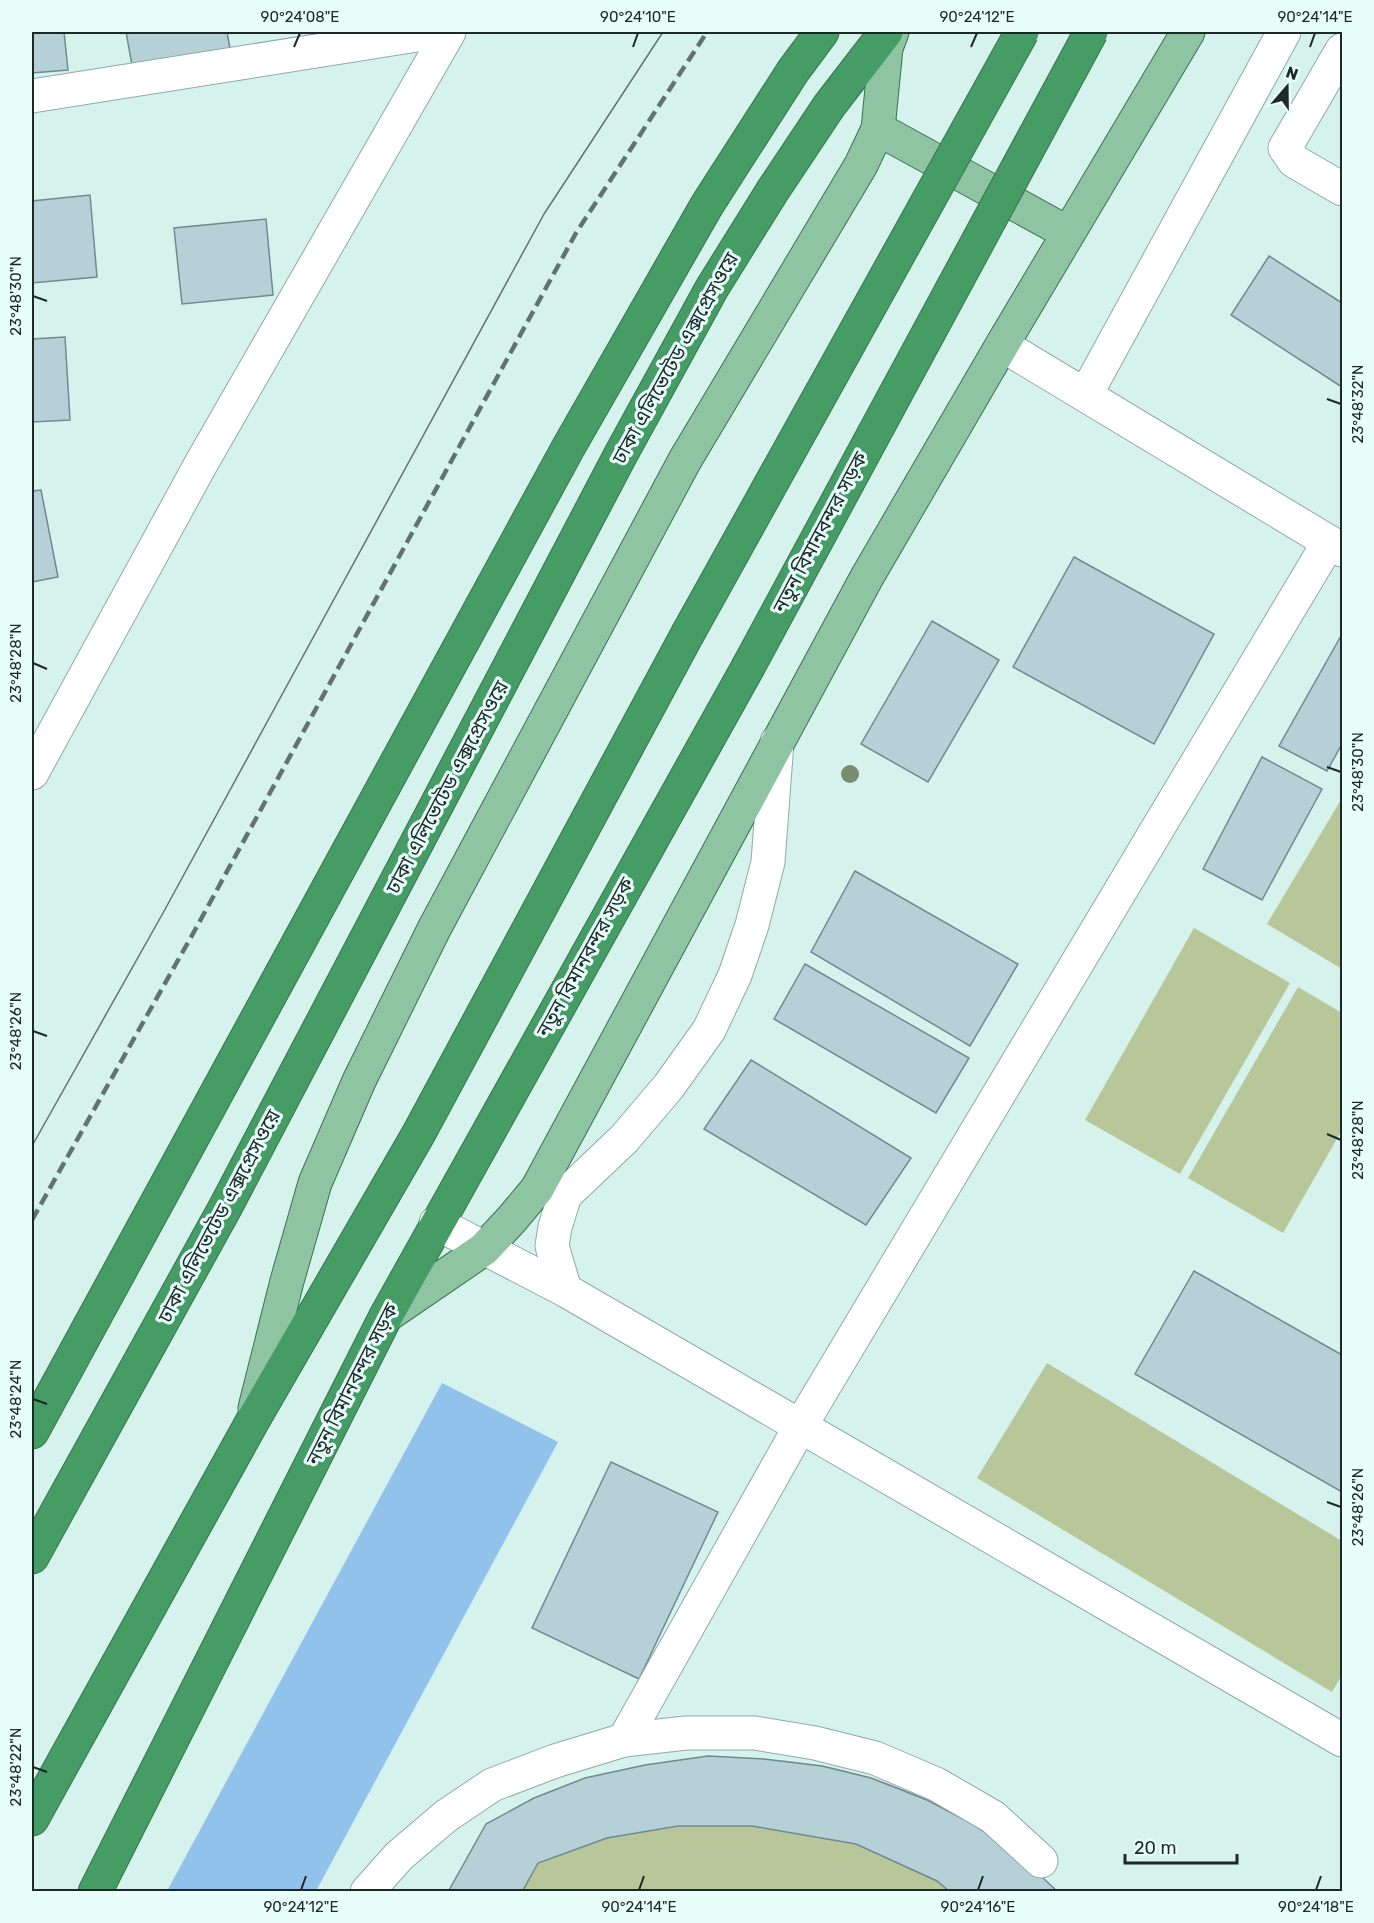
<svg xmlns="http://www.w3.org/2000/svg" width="1374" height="1923" font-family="Rubik,'Noto Sans Bengali',sans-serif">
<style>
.green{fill:#b8c799}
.water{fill:#91c2ec}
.building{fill:#b5d1d7;stroke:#718a91;stroke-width:1.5}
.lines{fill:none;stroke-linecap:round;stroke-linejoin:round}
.minor-casing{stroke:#8faba6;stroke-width:35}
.major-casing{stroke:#37744f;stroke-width:35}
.highway-casing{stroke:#37744f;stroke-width:35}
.minor{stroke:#fff;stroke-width:33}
.major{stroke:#8fc4a3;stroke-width:33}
.highway{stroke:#459d65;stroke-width:33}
.tram{stroke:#627370;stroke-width:1.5}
.rail{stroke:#627370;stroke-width:4.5;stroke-dasharray:12 6;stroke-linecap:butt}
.highway-bridge-casing{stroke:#37744f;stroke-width:35;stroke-linecap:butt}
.highway-bridge{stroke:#459d65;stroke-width:33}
.tree{fill:#7a8d73}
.ticks{fill:none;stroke:#1e2827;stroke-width:2}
.labels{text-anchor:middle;stroke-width:6;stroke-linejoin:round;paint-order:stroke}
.street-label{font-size:20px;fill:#1e2827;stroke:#e7fefa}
.neatline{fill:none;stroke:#1e2827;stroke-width:2}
.ticks-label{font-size:15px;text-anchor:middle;fill:#1e2827}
</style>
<rect width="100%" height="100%" fill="#d6f2ed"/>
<!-- green -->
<g class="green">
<path d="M1342 798V969L1267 924Z"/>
<path d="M1194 928 1290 983 1180 1174 1085 1120Z"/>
<path d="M1298 987 1342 1013V1130L1283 1233 1188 1178Z"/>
<path d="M1047 1363 1342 1541V1675L1332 1692 977 1478Z"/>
<path d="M708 1756C763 1758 819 1761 872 1778 923 1794 975 1821 1017 1855 1031 1866 1044 1879 1058 1891L448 1892 486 1824 534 1798 585 1778 645 1765Z"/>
</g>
<!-- water -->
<path class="water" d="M442 1383 558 1442 316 1891H167Z"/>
<!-- building -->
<g class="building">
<path d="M32 32H64L68 70 32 73Z"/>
<path d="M126 32H227L231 54 133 71Z"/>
<path d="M90 195 97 277 32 283V201Z"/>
<path d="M266 219 273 295 182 304 174 228Z"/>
<path d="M1269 256 1342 303V387L1231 315Z"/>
<path d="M65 337 70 420 32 422V339Z"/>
<path d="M41 490 58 577 32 582V491Z"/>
<path d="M1074 557 1214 634 1154 744 1013 667Z"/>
<path d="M932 621 999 660 928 782 861 744Z"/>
<path d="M1342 634V744L1327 771 1279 746Z"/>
<path d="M1262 757 1322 789 1262 900 1203 869Z"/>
<path d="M855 871 1018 964 970 1046 811 952Z"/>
<path d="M805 964 969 1058 936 1113 774 1019Z"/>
<path d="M751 1060 911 1158 866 1225 704 1129Z"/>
<path d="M1194 1271 1342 1355V1492L1135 1374Z"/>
<path d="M611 1462 718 1512 639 1679 532 1628Z"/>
<path d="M708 1756 764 1759 822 1766 871 1778 927 1800 971 1823 1017 1854 1058 1892H950L937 1881 856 1844 752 1826H678L607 1838 538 1863 522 1892H448L486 1824 534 1798 585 1778 645 1765Z"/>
</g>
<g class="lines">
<!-- minor casing -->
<g class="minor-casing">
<g id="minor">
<path d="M1342 50 1285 148 1294 161 1342 189"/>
<path d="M32 96 436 32"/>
<path d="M1002 345 1329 542"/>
<path d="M1086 394 1284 32"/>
<path d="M32 773 202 462 449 32"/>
<path d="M436 1223 565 1290 1342 1740"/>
<path d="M565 1290 552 1246 555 1227 565 1195 624 1139 669 1086 709 1030 735 975 752 925 768 862 777 742"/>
<path d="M624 1740 801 1425 1329 542 1342 550"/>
<path d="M367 1892 399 1856 446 1816 492 1785 555 1761 624 1740 686 1733H755L815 1743 875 1758 936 1784 993 1817 1041 1861"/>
</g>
</g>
<!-- major casing -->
<g class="major-casing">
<g id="major">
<path d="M878 129 1068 233"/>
<path d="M386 1316 484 1249 512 1219 537 1189 867 577 1002 345 1188 32"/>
<path d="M255 1408 287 1281 315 1183 359 1081 434 929 685 460 861 165 878 129 886 48 892 32"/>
</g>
</g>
<!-- highway casing -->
<g class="highway-casing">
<g id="highway">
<path d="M32 1432 568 448 707 205 793 71 822 32"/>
<path d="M32 1557 226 1206 621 454 712 288 773 190 829 106 886 32"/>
<path d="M32 1819 252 1422 419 1133 687 635"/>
<path d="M95 1892 386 1316 747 669"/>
</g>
</g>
<!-- minor -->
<use href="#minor" class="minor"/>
<!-- major -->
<use href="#major" class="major"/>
<!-- highway -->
<use href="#highway" class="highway"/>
<!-- tram -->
<path class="tram" d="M32 1146 163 913 544 214 663 32"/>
<!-- rail -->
<path class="rail" d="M32 1220 195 930 576 233 707 32"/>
<!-- highway-bridge casing -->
<g class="highway-bridge-casing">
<g id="highway-bridge">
<path d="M687 635 1022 32"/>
<path d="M747 669 1091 32"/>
</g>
</g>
<!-- highway-bridge -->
<use href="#highway-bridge" class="highway-bridge"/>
</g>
<!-- trees -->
<circle class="tree" cx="850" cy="774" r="9"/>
<!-- ticks -->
<path class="ticks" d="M294 47 300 33M633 47 638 33M971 47 977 33M1310 47 1315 33M33 296 47 301M1327 399 1341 404M33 663 47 669M1327 767 1341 772M33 1031 47 1036M1327 1134 1341 1140M33 1399 47 1404M1327 1502 1341 1507M33 1767 47 1772M301 1890 306 1876M639 1890 644 1876M978 1890 983 1876M1316 1890 1321 1876"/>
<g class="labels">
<!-- street labels -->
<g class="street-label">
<text transform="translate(675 358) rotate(-61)" y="7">ঢাকা এলিভেটেড এক্সপ্রেসওয়ে</text>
<text transform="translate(820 532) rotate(-62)" y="7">নতুন বিমানবন্দর সড়ক</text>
<text transform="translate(447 787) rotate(-62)" y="7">ঢাকা এলিভেটেড এক্সপ্রেসওয়ে</text>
<text transform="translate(585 957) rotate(-61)" y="7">নতুন বিমানবন্দর সড়ক</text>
<text transform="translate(219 1216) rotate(-62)" y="7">ঢাকা এলিভেটেড এক্সপ্রেসওয়ে</text>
<text transform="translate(352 1384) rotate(-63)" y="7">নতুন বিমানবন্দর সড়ক</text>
</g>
</g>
<!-- border -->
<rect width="1374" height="1923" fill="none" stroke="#e7fefa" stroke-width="66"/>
<!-- north arrow -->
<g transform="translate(1287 87) rotate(20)" stroke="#e7fefa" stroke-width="4.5" paint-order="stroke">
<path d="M0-4.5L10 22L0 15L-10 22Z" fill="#1e2827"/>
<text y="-9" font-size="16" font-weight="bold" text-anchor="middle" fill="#1e2827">N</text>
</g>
<!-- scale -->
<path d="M1125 1854v9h112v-9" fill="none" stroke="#1e2827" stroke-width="3"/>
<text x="1134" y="1854" font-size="18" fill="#1e2827" stroke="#e7fefa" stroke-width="4.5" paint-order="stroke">20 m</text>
<rect x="33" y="33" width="1308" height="1857" class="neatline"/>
<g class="ticks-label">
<text x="300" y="22">90°24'08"E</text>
<text x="638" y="22">90°24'10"E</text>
<text x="977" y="22">90°24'12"E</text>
<text x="1315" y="22">90°24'14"E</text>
<text transform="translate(16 296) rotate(-90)" y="5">23°48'30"N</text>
<text transform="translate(1358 404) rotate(-90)" y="5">23°48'32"N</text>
<text transform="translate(16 663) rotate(-90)" y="5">23°48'28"N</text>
<text transform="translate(1358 772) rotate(-90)" y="5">23°48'30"N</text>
<text transform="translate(16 1031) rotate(-90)" y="5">23°48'26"N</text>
<text transform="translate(1358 1140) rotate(-90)" y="5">23°48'28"N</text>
<text transform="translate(16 1399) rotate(-90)" y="5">23°48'24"N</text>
<text transform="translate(1358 1507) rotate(-90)" y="5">23°48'26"N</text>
<text transform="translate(16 1767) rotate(-90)" y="5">23°48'22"N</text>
<text x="301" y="1912">90°24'12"E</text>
<text x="639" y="1912">90°24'14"E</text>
<text x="978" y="1912">90°24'16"E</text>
<text x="1316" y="1912">90°24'18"E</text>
</g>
</svg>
